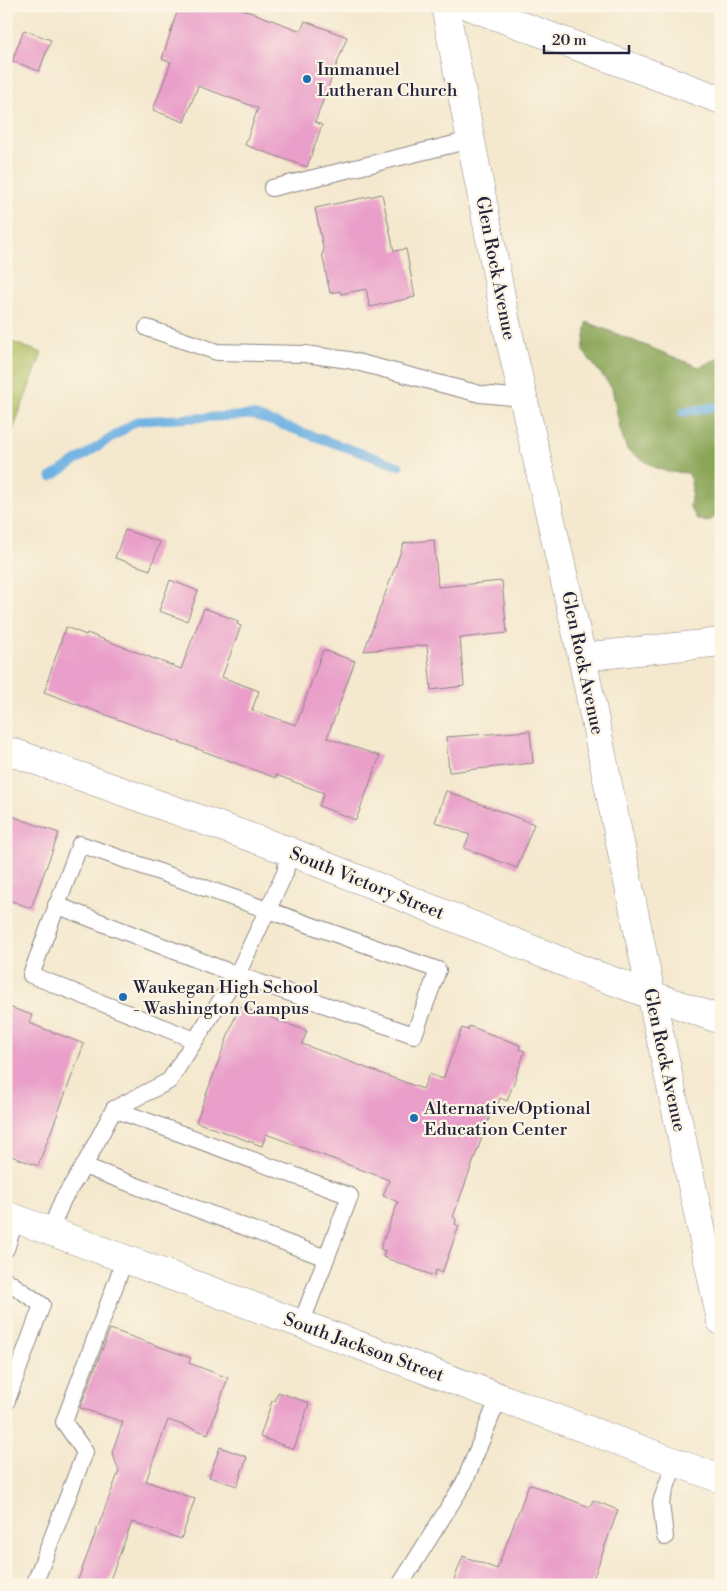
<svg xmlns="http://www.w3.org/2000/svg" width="727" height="1591" font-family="'Libre Bodoni',serif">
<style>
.green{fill:#acbe61;stroke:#67704e}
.forest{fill:#89a557;stroke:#566449}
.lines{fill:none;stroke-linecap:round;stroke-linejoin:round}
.stream{stroke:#6db1e2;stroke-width:9}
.building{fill:#e99fc9}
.service-casing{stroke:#8b8584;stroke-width:18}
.minor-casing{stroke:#8b8584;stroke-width:29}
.tertiary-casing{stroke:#8b8584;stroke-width:29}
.service{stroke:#fff;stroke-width:16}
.minor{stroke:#fff;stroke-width:28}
.tertiary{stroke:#fff;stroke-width:28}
.poi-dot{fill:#1f6fb2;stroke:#fcf5e5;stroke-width:2}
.labels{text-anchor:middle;stroke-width:4.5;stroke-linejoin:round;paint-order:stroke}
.poi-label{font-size:18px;fill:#22223b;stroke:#fcf5e5;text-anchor:start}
.street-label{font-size:18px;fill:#22223b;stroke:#fcf5e5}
</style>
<rect width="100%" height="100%" fill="#fcf5e5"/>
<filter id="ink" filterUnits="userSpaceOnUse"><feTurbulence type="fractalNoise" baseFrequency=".02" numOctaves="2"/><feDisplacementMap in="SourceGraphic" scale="10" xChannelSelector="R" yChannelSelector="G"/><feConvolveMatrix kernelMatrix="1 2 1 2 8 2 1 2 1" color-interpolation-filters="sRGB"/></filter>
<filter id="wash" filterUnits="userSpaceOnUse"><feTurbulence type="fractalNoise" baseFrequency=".0096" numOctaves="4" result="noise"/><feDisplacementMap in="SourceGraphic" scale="20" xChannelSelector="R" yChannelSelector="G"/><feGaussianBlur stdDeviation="1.12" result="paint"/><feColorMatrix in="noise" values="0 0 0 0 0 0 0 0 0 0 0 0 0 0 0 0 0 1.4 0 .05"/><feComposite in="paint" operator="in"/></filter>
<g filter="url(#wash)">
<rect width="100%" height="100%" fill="#f4e8ce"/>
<!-- green -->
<path class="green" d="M6 340 42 353 6 448Z"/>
<!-- forest -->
<path class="forest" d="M587 322 699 367 721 357 720 514 707 522 697 519 690 507 692 488 689 473 670 472 656 468 627 450 620 429 612 388 583 351Z"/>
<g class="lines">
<!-- stream -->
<g class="stream">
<path d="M684 412 721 406"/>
<path d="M51 477 137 421 253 415 399 466"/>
</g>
</g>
<g id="blocks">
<!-- building -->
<g class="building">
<path d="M179 6H234L301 31 305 21 347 37 315 122 322 125 307 167 245 145 258 108 198 86 184 122 153 110 171 62 162 59Z"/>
<path d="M24 30 51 40 39 71 12 61Z"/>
<path d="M382 194 394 251 406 249 415 297 370 307 366 289 341 294 340 291 330 293 322 253 324 252 315 208Z"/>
<path d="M125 530 160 542 150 570 115 558Z"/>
<path d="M434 540 438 587 502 581 507 633 460 638 464 686 431 690 427 645 364 651 404 543Z"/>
<path d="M170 580 198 591 187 621 159 611Z"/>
<path d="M204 608 238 621 237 624 241 626 222 677 259 691 252 710 296 725 323 650 355 661 327 738 380 756 356 820 319 806 324 793 276 775V778L44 692 48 682H47L66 627 86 635 87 633 181 669Z"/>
<path d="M530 731 533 763 449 772 446 737Z"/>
<path d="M446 791 534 824 517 868 464 848 470 835 435 822Z"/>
<path d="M6 814 59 833 31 908 6 899Z"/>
<path d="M6 1006 32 1015 29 1023 84 1044 38 1166 6 1154Z"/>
<path d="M239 1006 307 1031 302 1044 423 1089 429 1074 443 1079 462 1028 468 1030 469 1026 520 1045 519 1049 525 1051 507 1101 500 1098 498 1104 495 1102 453 1217 456 1219 455 1224 459 1226 442 1273 436 1270 434 1276 383 1257 385 1251 380 1249 398 1202 383 1196 389 1180 266 1134 262 1146 196 1122Z"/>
<path d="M110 1329 191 1358 189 1363 228 1378 208 1434 168 1420 146 1481 195 1499 181 1539 132 1522 108 1585H76L119 1471 112 1452 123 1422 80 1408Z"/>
<path d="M278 1392 309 1403 294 1449 260 1437 272 1401H275Z"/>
<path d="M220 1447 247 1457 237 1486 209 1477Z"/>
<path d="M529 1484 590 1507 593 1500 618 1510 591 1585H452L463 1556 497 1569Z"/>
</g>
</g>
</g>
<g filter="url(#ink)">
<use href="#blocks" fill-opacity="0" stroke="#8b8584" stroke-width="1"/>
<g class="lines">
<!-- service casing -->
<g class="service-casing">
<g id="service">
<path d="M272 188 471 140"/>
<path d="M147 328 217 352 305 354 349 360 480 394 523 398"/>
<path d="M56 905 237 975 414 1035 438 970 80 844 31 975 195 1040"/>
<path d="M114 1109 350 1196 301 1324"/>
<path d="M84 1166 326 1258"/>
<path d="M50 1231 63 1199 84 1166 114 1109 169 1081 237 975 285 873 289 851"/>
<path d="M6 1249 16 1218"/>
<path d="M6 1280 42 1305 6 1403"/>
<path d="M665 1537 661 1502 675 1462"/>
<path d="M34 1585 85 1452 64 1422 125 1259"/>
<path d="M400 1585 464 1483 499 1397"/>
</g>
</g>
<!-- minor casing -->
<g class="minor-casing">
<g id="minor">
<path d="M469 6 721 100"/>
<path d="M582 657 721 642"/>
<path d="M12 752 289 851 588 972 721 1020"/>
</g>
</g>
<!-- tertiary casing -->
<g class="tertiary-casing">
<g id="tertiary">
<path d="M445 6 506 322 582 657 651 994 721 1321"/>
<path d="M6 1215 721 1479"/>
</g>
</g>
<!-- service -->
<use href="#service" class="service"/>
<!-- minor -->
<use href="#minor" class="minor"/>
<!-- tertiary -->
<use href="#tertiary" class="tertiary"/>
</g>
</g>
<!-- markers -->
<g class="poi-dot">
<circle cx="307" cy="79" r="5"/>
<circle cx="123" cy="997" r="5"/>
<circle cx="414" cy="1118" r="5"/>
</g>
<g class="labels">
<!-- poi labels -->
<g class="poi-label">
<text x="317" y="75">Immanuel<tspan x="317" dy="21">Lutheran Church</tspan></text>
<text x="133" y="993">Waukegan High School<tspan x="133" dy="21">- Washington Campus</tspan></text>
<text x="424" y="1114">Alternative/Optional<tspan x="424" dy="21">Education Center</tspan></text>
</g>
<!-- street labels -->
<g class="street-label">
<text transform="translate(496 268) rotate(79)" y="6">Glen Rock Avenue</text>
<text transform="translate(583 663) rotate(78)" y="6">Glen Rock Avenue</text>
<text transform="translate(367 883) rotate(22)" y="6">South Victory Street</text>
<text transform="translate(665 1060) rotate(78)" y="6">Glen Rock Avenue</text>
<text transform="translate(364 1347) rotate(20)" y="6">South Jackson Street</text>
</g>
</g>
<!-- margin -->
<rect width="727" height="1591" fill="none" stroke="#fcf5e5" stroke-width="25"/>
<!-- scale -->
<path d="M544 45v8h85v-8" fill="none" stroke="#22223b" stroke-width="2.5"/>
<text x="552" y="45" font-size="15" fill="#22223b" stroke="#fcf5e5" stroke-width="4" paint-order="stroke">20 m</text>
</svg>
